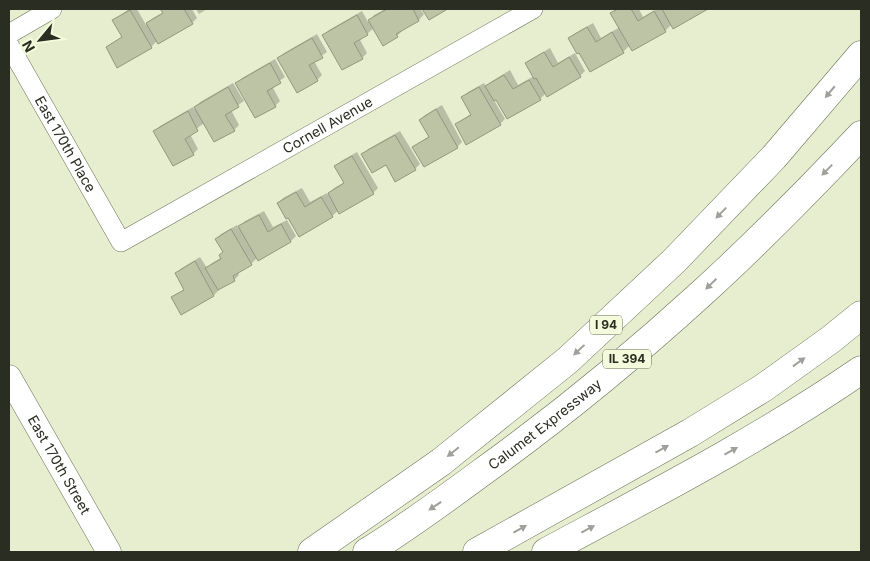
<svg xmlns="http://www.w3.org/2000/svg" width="870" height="561" font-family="Inter,sans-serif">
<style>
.shadow{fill:#0003}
.building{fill:#bdc4a6;stroke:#91987b}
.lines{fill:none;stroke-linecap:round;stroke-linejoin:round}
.minor-casing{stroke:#6b7156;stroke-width:20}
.tertiary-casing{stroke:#6b7156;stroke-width:25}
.motorway-casing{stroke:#6b7156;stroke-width:29}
.minor{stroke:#fff;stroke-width:19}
.tertiary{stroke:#fff;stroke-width:24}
.motorway{stroke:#fff;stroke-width:28}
.oneway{fill:#9fa09b}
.labels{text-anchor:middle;stroke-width:4.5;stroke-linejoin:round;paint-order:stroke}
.shield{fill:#f4fbdc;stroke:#676b59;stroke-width:1}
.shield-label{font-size:12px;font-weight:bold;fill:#2a2d21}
.street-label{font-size:14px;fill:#2a2d21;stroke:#f4fbdc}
</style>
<rect width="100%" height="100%" fill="#e6eecf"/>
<!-- shadow -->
<g class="shadow">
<path d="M129 9H137L146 25 153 18 164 12 162 9H192L197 18 192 23 158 40 151 47H107L123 36 114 20Z"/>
<path d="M196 9H207L199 14Z"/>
<path d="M385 9H420L424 14 419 20 401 30 402 31 397 36 374 28 367 34 359 38 367 53 362 58 343 69 324 35 329 30 362 11 368 22 374 15Z"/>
<path d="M616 9H639L643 17 657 9 661 10 663 9H706L674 27 672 24 665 31 632 50 630 45 623 52 579 51 569 39 574 34 593 23 601 38 620 27 612 13Z"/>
<path d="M317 34 327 52 314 61 322 75 317 80 279 58 284 53Z"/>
<path d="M550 48 558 63 575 53 585 71 580 76 546 93 540 99H496L494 100 505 119 500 124H456L472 113 463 97 468 92 484 83 486 86 492 81 510 70 518 85 534 76 527 64 532 59Z"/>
<path d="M275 59 285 77 272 86 280 101 275 106 256 117 237 83 242 78Z"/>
<path d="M233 83 244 101 231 110 239 125 234 130 204 123 190 134 198 149 193 154 155 131 160 126 193 107 194 109 200 102Z"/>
<path d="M442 105 462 142 457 147 424 166 414 147 429 136 420 120 425 115Z"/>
<path d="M400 131 420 164 415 169 386 164 363 154 368 149Z"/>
<path d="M357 152 378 188 373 193 339 210 332 216H288L278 203 283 198 302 188 310 202 327 193 328 195 334 188 345 182 336 166 341 161Z"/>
<path d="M264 211 273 227 287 220 296 236 291 241 259 259 258 257 251 264 238 272 239 275 234 280 218 289 219 290 214 295 173 298 185 288 176 273 182 268 200 257 207 268 212 263 222 257 224 252 216 239 221 234 237 225 238 228 245 221Z"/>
</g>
<!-- building -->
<g class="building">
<path d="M160 9H184L193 24 158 44 146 23 163 13Z"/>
<path d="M387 9H413L419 21 396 34 398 37 383 46 368 20Z"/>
<path d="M422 9H445L446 10 429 20Z"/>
<path d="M618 9H631L638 21 654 11 666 32 632 51 610 13Z"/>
<path d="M662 9H708L673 29Z"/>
<path d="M130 10 152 48 117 68 106 47 122 37 112 20Z"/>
<path d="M357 15 368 35 354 43 363 59 342 70 322 35Z"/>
<path d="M587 27 596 42 612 32 624 53 590 72 579 53 577 54 568 38Z"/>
<path d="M312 38 323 58 309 65 318 81 297 93 277 58Z"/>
<path d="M544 52 553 67 569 57 581 77 547 97 536 78 534 79 525 63Z"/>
<path d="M270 63 281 83 267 91 276 107 255 118 235 83Z"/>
<path d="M504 75 513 89 529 80 541 100 507 119 496 100 494 101 485 86Z"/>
<path d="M228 87 239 107 225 115 235 131 214 142 194 107Z"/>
<path d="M479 87 501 125 466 145 455 124 471 115 461 97Z"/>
<path d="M436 109 458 148 424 167 412 147 429 137 419 120Z"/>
<path d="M188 111 198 131 185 139 194 155 173 166 153 131Z"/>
<path d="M395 135 416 170 395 182 386 165 372 173 361 154Z"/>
<path d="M352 156 374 194 339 214 328 193 344 183 334 166Z"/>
<path d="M296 192 305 207 321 197 333 217 299 237 288 218 286 219 277 203Z"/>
<path d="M259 215 268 232 281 224 291 242 258 261 238 226Z"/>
<path d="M231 229 252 265 233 276 235 281 218 290 205 268 221 259 219 255 223 252 215 239Z"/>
<path d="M195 261 214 296 181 315 171 297 184 290 175 273Z"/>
</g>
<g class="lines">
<!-- minor casing -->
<g class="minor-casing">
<g id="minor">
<path d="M9 34 52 9"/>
<path id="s1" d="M9 45 121 242 533 9"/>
</g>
</g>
<!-- tertiary casing -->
<g class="tertiary-casing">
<g id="tertiary">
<path id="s2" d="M9 377 109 552"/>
</g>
</g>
<!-- motorway casing -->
<g class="motorway-casing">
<g id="motorway">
<path d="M312 552 441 462 568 360 674 261 774 157 861 55"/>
<path id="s3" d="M367 552C408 527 447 498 485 470 561 415 633 356 702 293 758 242 810 189 861 135"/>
<path d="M477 552 690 433 763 388 830 340 861 315"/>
<path d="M546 552C652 495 761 439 861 370"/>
</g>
</g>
<!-- minor -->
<use href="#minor" class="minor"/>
<!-- tertiary -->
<use href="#tertiary" class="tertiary"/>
<!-- motorway -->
<use href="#motorway" class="motorway"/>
</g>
<!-- one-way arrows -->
<defs><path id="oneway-solid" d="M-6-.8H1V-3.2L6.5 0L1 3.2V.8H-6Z" transform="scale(1.25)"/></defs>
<g class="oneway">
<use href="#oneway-solid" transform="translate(830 92) rotate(130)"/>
<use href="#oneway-solid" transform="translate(827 170) rotate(134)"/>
<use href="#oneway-solid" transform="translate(721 213) rotate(134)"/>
<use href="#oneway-solid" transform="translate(711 284) rotate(136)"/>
<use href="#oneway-solid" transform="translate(579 350) rotate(137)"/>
<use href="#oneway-solid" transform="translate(799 362) rotate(-36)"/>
<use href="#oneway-solid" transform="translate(662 449) rotate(-29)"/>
<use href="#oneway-solid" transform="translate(731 451) rotate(-29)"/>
<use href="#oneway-solid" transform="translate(453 452) rotate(141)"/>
<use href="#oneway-solid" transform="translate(435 506) rotate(146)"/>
<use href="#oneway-solid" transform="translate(520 529) rotate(-29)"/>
<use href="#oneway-solid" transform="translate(588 529) rotate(-28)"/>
</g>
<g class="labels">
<!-- shield labels -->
<g class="shield">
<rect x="590" y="315.5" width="32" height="19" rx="4"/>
<rect x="603" y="349.5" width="48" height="19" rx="4"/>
</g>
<g class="shield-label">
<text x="606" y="329">I 94</text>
<text x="627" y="363">IL 394</text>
</g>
<!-- street labels -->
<g class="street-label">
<text dy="5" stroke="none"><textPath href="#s1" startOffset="464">Cornell Avenue</textPath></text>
<text dy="5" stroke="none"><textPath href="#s1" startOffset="114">East 170th Place</textPath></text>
<text dy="5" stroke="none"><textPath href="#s3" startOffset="219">Calumet Expressway</textPath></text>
<text dy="5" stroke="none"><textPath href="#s2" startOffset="101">East 170th Street</textPath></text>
</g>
</g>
<!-- border -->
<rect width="870" height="561" fill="none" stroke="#2a2d21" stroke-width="20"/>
<!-- north arrow -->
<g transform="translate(40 40) rotate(241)" stroke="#f4fbdc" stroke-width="4" paint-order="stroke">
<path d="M0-4L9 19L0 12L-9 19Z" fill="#2a2d21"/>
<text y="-8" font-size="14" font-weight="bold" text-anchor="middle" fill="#2a2d21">N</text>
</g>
</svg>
